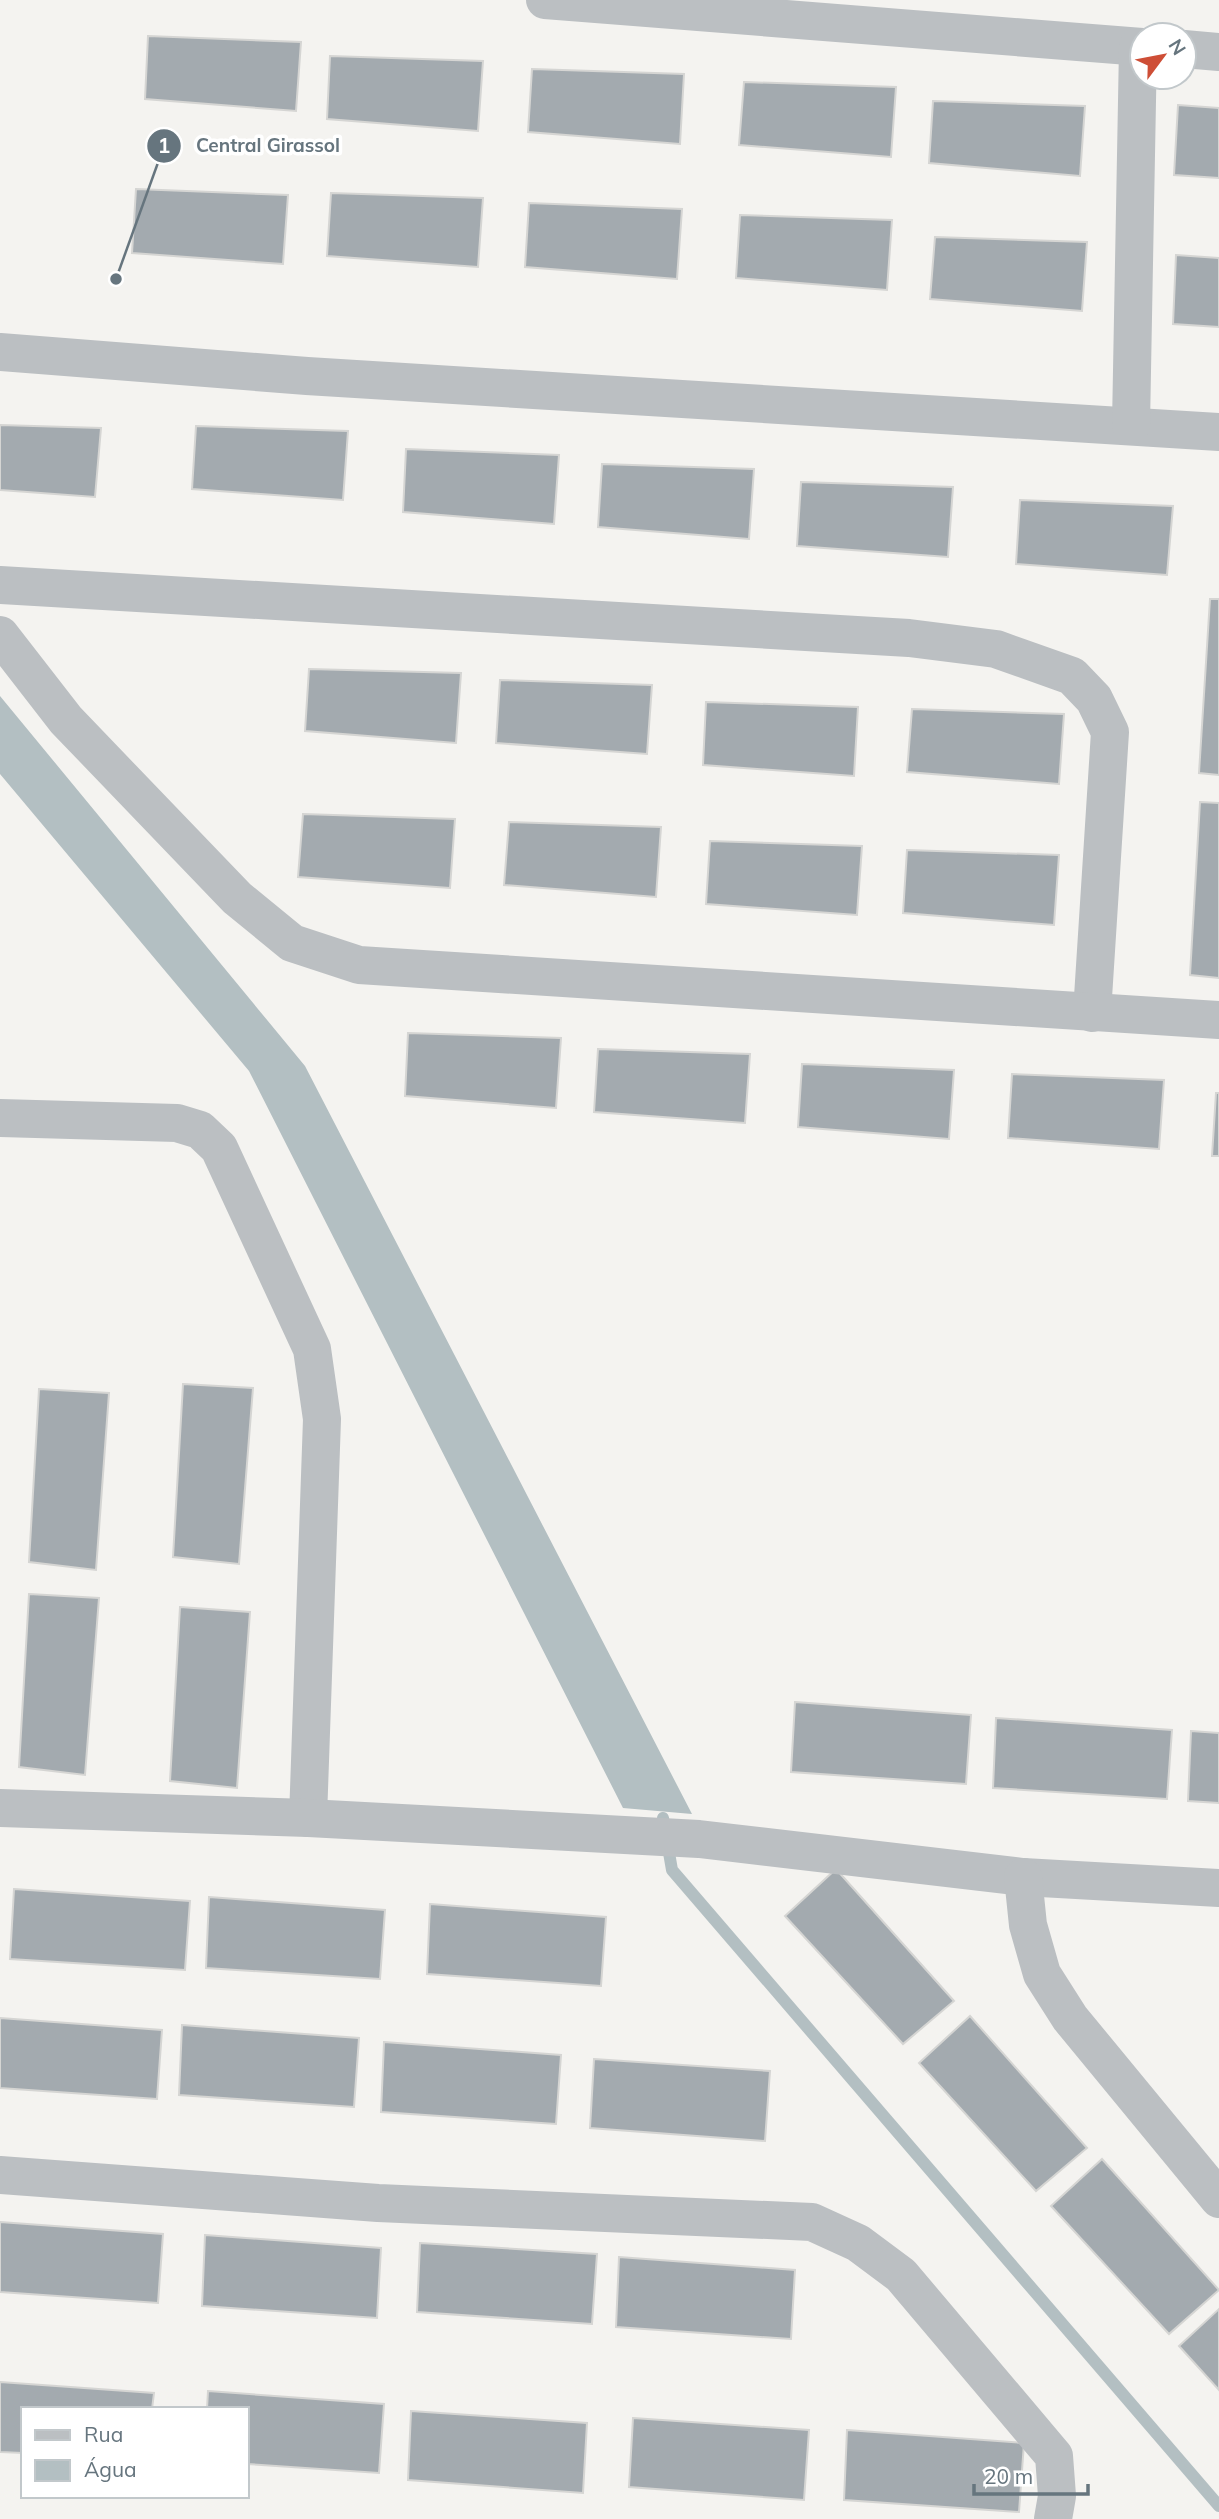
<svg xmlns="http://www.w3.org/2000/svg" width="1219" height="2519" font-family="Mulish,sans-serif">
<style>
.water{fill:#b3bfc2}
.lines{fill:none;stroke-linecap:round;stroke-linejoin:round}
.stream{stroke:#b3bfc2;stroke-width:12}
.building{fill:#a3aaaf;stroke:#d5d5d3;stroke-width:2}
.minor{stroke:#bbbfc2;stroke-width:38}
.leader{fill:none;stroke:#66757e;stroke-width:2.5}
.callout-dot{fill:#66757e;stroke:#fff;stroke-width:2.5}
.mark-label{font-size:21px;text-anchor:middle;font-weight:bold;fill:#fff}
.callout-label{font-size:19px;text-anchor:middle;font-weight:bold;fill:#66757e;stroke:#fff;stroke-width:7;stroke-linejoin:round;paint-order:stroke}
</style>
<rect width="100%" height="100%" fill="#f4f3f0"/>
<!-- water -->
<path class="water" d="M0 696 305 1066 692 1814 623 1808 249 1071 0 774Z"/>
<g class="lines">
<!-- stream -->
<path class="stream" d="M663 1818 672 1870 1219 2506"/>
</g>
<!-- building -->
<g class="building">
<path d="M148 36 301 42 296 111 145 99Z"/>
<path d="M330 56 483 61 478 131 327 119Z"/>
<path d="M532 69 684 74 680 144 528 132Z"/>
<path d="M744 82 896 87 891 157 739 145Z"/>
<path d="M933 101 1085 106 1080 176 929 163Z"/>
<path d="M1178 105 1219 108V178L1174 175Z"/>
<path d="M136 189 288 195 283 264 132 253Z"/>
<path d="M331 193 483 198 478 267 327 256Z"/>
<path d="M529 203 682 209 677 279 525 267Z"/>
<path d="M740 215 892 220 887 290 736 278Z"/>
<path d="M935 237 1087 242 1082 311 930 299Z"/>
<path d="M1176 255 1219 258V327L1173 324Z"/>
<path d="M0 425 101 428 95 497 0 490Z"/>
<path d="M196 426 348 431 343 500 192 489Z"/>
<path d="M406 449 559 455 554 524 403 512Z"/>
<path d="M602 464 754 469 749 539 598 527Z"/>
<path d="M801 482 953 487 948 557 797 546Z"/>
<path d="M1020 500 1173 506 1167 575 1016 564Z"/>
<path d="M1210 599H1219V775L1199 773Z"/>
<path d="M309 669 461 673 456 743 305 731Z"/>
<path d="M500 680 652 685 647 754 496 743Z"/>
<path d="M706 702 858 707 854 776 703 765Z"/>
<path d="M912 709 1064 714 1059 784 907 772Z"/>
<path d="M1200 802 1219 803V978L1190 975Z"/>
<path d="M303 814 455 819 450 888 298 877Z"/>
<path d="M509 822 661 827 656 897 504 885Z"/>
<path d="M710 841 862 846 857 915 706 904Z"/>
<path d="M907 850 1059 855 1054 925 903 913Z"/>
<path d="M408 1033 561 1038 556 1108 405 1096Z"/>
<path d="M598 1049 750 1054 745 1123 594 1112Z"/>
<path d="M802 1064 954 1070 949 1139 798 1127Z"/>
<path d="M1012 1074 1164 1080 1159 1149 1008 1138Z"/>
<path d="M1216 1093H1219V1156H1212Z"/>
<path d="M183 1384 253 1388 239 1564 173 1557Z"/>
<path d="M39 1389 109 1393 96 1570 29 1562Z"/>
<path d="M29 1594 99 1598 85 1775 19 1767Z"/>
<path d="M180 1607 250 1612 237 1788 170 1781Z"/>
<path d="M795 1702 971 1715 966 1784 791 1772Z"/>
<path d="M996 1718 1172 1730 1167 1799 993 1788Z"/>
<path d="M1191 1731 1219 1733V1803L1188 1801Z"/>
<path d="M836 1869 954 2001 903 2044 785 1916Z"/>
<path d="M14 1889 190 1901 185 1970 10 1959Z"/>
<path d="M209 1897 385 1910 380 1979 206 1968Z"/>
<path d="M430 1904 606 1917 601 1986 427 1974Z"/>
<path d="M970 2016 1087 2148 1036 2191 919 2063Z"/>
<path d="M0 2018 162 2030 157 2099 0 2088Z"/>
<path d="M182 2025 359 2038 354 2107 179 2095Z"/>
<path d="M384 2042 561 2055 556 2124 381 2112Z"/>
<path d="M594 2059 770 2071 765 2141 590 2128Z"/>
<path d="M1102 2159 1219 2290 1169 2334 1051 2206Z"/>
<path d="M0 2222 163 2234 158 2303 0 2292Z"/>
<path d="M205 2235 381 2248 377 2318 202 2306Z"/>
<path d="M420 2243 597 2254 592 2324 417 2312Z"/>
<path d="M619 2257 795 2270 791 2339 616 2327Z"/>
<path d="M1219 2309V2390L1179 2346Z"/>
<path d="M0 2382 154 2393 152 2409H23V2453L0 2452Z"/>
<path d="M208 2391 384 2404 379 2473 247 2464V2409H207Z"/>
<path d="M411 2411 587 2423 583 2493 408 2480Z"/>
<path d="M633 2418 809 2430 804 2500 629 2487Z"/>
<path d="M847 2430 1024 2443 1019 2512 844 2500Z"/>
</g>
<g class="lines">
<!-- minor -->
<g class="minor">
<path d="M545 0 1142 47"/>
<path d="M1184 49 1219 52"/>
<path d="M0 352 307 376 1219 432"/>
<path d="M1131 425 1138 47"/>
<path d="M0 585 909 638 996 649 1072 676 1094 699 1110 732 1092 1013"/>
<path d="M0 635 66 720 237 898 292 943 359 965 1219 1020"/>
<path d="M0 1118 177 1123 200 1130 219 1148 312 1349 322 1419 308 1818"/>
<path d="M0 1808 308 1818 699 1839 1023 1877 1219 1888"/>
<path d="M1023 1877 1028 1925 1042 1974 1070 2018 1219 2199"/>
<path d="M0 2175 378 2203 812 2222 858 2243 901 2275 1054 2456 1057 2496 1053 2519"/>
</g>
</g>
<!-- callouts -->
<path class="leader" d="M116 279L164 146"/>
<g class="callout-dot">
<circle cx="116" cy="279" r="7"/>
<circle cx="164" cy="146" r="18"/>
</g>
<g class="mark-label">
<text x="164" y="153">1</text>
</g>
<g class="callout-label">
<text x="268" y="152">Central Girassol</text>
</g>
<!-- legend -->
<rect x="21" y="2407" width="228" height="91" fill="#ffffff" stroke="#c2c8cb" stroke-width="2"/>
<rect x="35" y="2430" width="35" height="10" fill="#bbbfc2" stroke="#c2c8cb" stroke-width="2"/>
<text x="84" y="2442" font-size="21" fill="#66757e">Rua</text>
<rect x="35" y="2460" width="35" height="21" fill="#b3bfc2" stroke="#c2c8cb" stroke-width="2"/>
<text x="84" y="2477" font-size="21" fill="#66757e">Água</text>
<!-- north arrow -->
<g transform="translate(1163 56) rotate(58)"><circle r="33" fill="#ffffff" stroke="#c2c8cb" stroke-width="2"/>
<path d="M0-5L12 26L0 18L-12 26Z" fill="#ce4e36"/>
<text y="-10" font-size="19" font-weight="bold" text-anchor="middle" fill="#66757e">N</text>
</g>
<!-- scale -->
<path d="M974 2484v10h114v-10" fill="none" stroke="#66757e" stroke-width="3.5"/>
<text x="984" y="2484" font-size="21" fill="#66757e" stroke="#ffffff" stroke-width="5" paint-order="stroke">20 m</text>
</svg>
